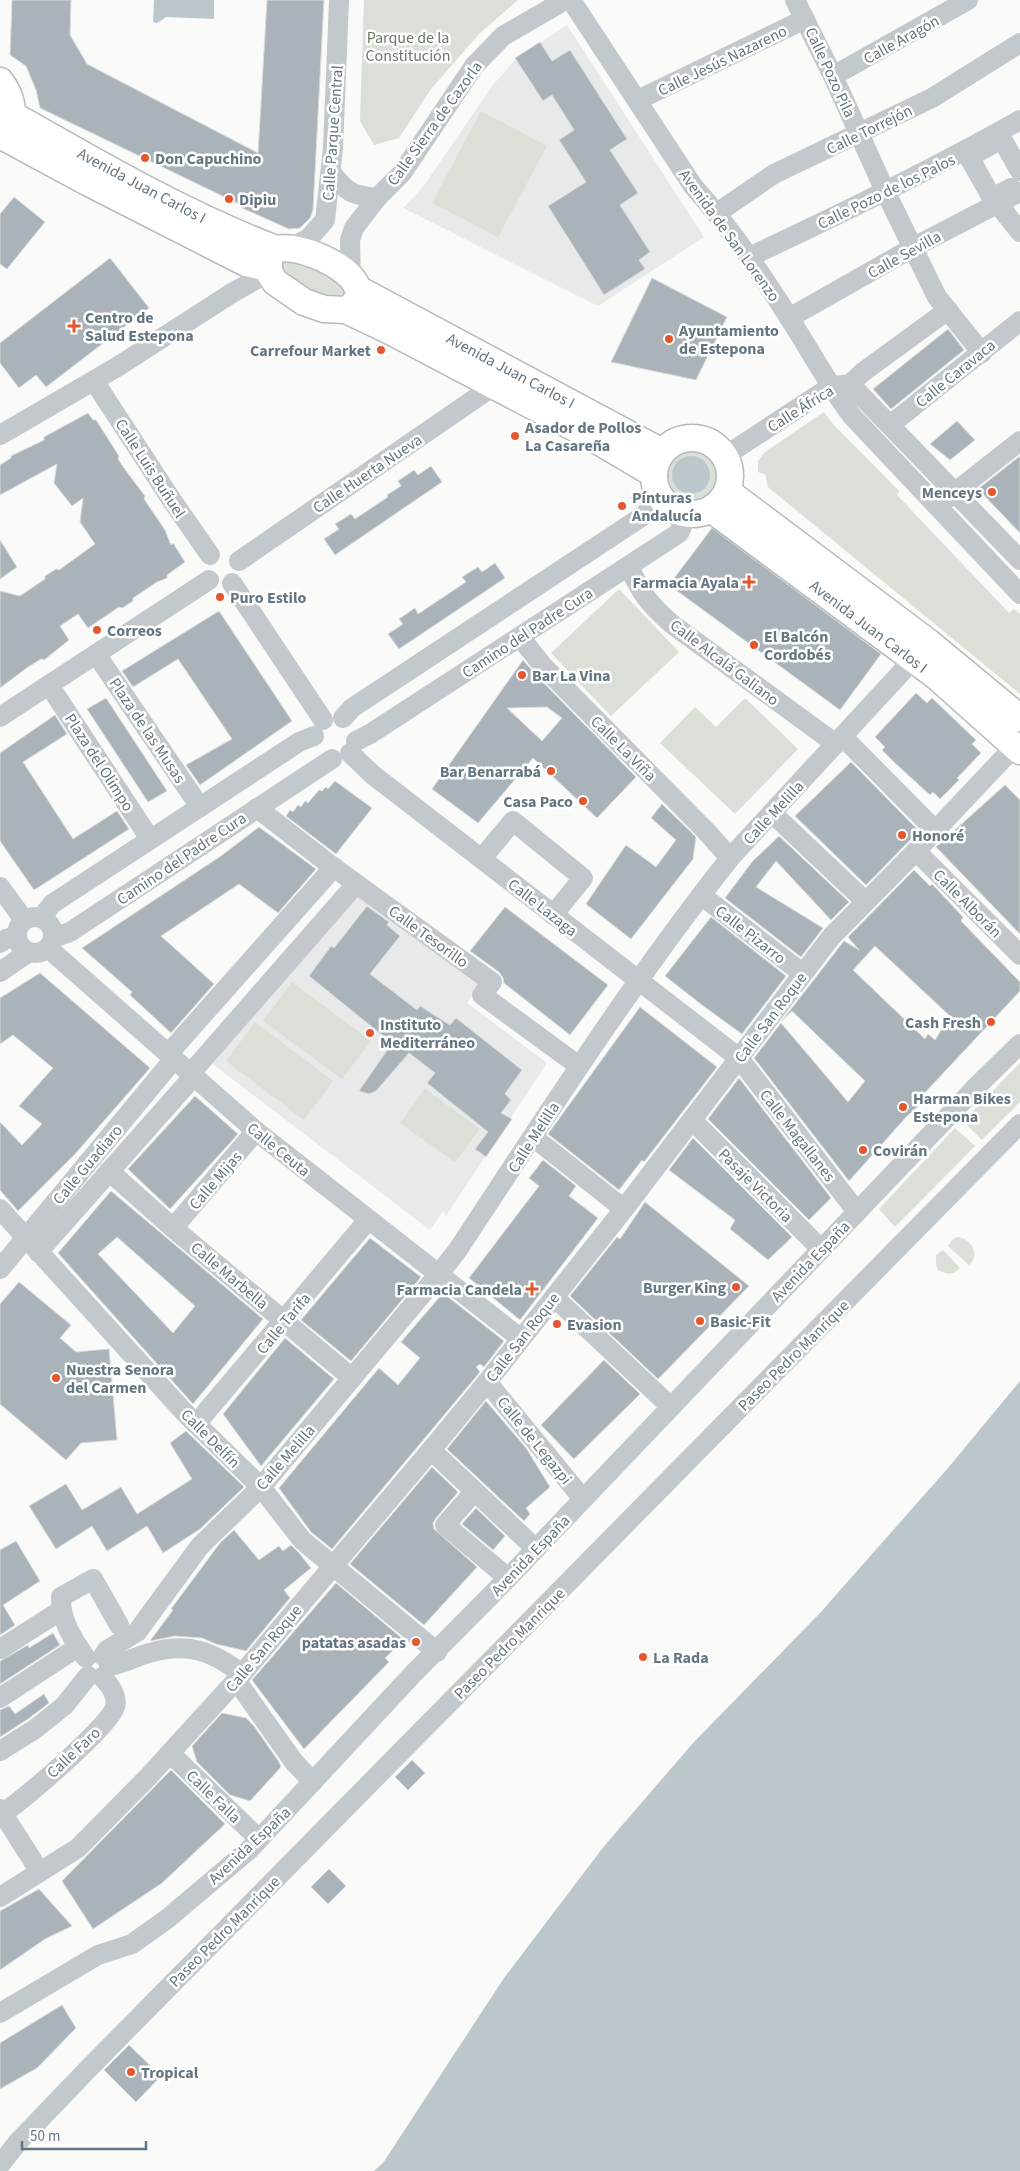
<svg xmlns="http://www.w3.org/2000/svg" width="1020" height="2171" font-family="'Source Sans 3',sans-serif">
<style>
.built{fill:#e8e9e9}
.green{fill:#dadfd7;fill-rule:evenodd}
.water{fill:#bbc7cb}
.building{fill:#aab3b9;stroke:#dcdcda;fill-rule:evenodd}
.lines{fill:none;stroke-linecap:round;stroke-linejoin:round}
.major-casing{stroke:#b5babe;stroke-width:29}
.minor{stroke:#c3c8cc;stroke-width:20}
.major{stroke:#fff;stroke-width:26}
.poi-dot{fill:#e4572e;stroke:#fff;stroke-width:2}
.labels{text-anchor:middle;stroke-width:5;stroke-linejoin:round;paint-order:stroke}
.park-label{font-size:16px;fill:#687a64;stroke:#fff}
.street-label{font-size:16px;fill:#657683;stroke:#fff}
.poi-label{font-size:16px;font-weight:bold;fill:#657683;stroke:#fff;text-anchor:start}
</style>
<rect width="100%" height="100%" fill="#fafaf8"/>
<!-- built -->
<g class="built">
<path d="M567 25 704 237 598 306 403 208 423 187 492 86 516 59Z"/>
<path d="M357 891 480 983 467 1003 547 1063 446 1216 443 1211 430 1230 210 1062Z"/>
</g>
<!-- green -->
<g class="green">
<path d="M364 0H518L479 34 431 89 399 138 374 145 360 121Z"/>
<path d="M481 111 547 146 498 237 432 203Z"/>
<path d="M292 257 339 278 346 296 340 301 307 292 282 275 281 258Z"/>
<path d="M824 412 833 424 899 491 897 495 1009 613 1014 609 1020 614V694L768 487 765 474 758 472V461L765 452Z"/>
<path d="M688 449C711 448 721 466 716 487 684 528 638 466 688 449ZM678 462 706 464C720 492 681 506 674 480 672 473 673 469 678 462Z"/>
<path d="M619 589 679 652 611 716 551 653Z"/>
<path d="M745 698 798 749 735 814 660 743 695 707 716 727Z"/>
<path d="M292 982 371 1041 342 1079 263 1021Z"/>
<path d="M255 1022 333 1081 304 1120 226 1061Z"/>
<path d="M1020 1063V1102L982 1140 963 1121Z"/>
<path d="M425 1089 480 1129 455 1162 400 1123Z"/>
<path d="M955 1128 975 1146 895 1227 879 1209Z"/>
<path d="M957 1237C971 1238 981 1255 969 1265L948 1246 952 1240Z"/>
<path d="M943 1250 960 1268C953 1275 947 1275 938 1270L936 1265V1255Z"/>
</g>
<!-- water -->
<g class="water">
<path d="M154 0H214V19L166 17 157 23 153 22Z"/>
<circle cx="691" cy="475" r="19"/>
<path d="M1020 1381V2171H374L383 2163 504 1978 605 1845 694 1742 820 1613 948 1468Z"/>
</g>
<!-- building -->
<g class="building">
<path d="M12 0H71L70 35 87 64 258 153 267 0H324L313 210 310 218 300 228 289 229 242 208 237 203 40 108 36 90 26 66 10 55Z"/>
<path d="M540 42 552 61 570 50 627 139 610 150 638 193 620 205 650 252 639 260 645 269 604 295 548 206 586 182 559 140 574 130 552 95 543 101 515 58Z"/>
<path d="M14 197 45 222 7 269 0 264V214Z"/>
<path d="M110 258 149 308 46 387 36 375 19 388 0 363V343Z"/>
<path d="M652 278 727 317 696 380 611 362Z"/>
<path d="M948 329 964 350 891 409 873 389Z"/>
<path d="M88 413 93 420H96L119 456 118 459 126 471 145 496 144 499 165 530 171 545 173 543 185 562 167 575V578L157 582 133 598V601L122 608 119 607 88 628 78 614 60 626 69 640 44 660 41 659 28 667 0 688V591L20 596 45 579V576L56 569 59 570 95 544 80 522 83 498 72 506 54 483 57 464 0 495V465L11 458V456L44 440V437Z"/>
<path d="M957 421 975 440 950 460 930 444Z"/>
<path d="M1020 456V533L978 489Z"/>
<path d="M431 466 442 482 335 555 324 539 339 529 335 524 351 514 355 519 388 497 387 495 401 486 398 481 414 470 418 475Z"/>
<path d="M712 528 881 654 840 710 669 585Z"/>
<path d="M0 540 17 567 0 579Z"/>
<path d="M495 563 505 578 399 649 388 634 403 624 399 619 415 608 418 614 466 582 462 577 478 567 482 572Z"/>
<path d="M219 611 292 721 200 785 186 765 232 739 178 659 133 687 122 671Z"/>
<path d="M523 660 535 674 636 777 597 818 533 758 478 823 432 789ZM547 707 562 718 542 741 507 708Z"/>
<path d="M916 693 927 703 932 698 976 740 972 744 981 753 957 778 959 780 940 799 933 792 930 795 894 762 882 750 885 747 875 737Z"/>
<path d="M106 698 167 791 148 802 87 709Z"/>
<path d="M55 715 67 734 23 762 73 839 117 811 129 829 34 890 0 841V753Z"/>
<path d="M851 762 919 831 866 885 795 816Z"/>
<path d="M335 781 372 808 336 854 286 816 290 810 293 812 298 805 301 807 305 801 308 803 319 790 322 791 326 787 328 789Z"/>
<path d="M1005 785 1020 800V934L936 847Z"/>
<path d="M662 804 696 837 693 859 631 939 586 904 626 845 656 867 676 840 651 818Z"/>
<path d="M259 827 316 869 278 913 239 884 161 936 214 984 171 1033 130 995 132 992 82 948 221 856Z"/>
<path d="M779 836 849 902 831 920 776 861 756 887 823 928 801 957 725 898 752 862Z"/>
<path d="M914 870 930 886 932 884 963 917 961 921 1020 982V991L919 1099 921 1104 907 1116 849 1181 754 1058 781 1023 848 1102 865 1081 792 1011 781 1022 844 941 859 950 848 937ZM875 946 950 1016 935 1040 928 1034 925 1039 853 970Z"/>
<path d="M367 906 389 922 387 925 400 936 370 974 417 1010 420 1006 450 1025 456 1018 522 1070 505 1094 511 1100 501 1113 512 1119 486 1157 475 1149 488 1132 427 1083 435 1073 409 1053 376 1091 369 1094 359 1091 392 1043 309 976 331 946 334 948Z"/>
<path d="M505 907 608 985 570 1035 504 983 503 978 499 972 470 951Z"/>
<path d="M711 917 786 976 742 1034 702 1005 665 976Z"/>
<path d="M40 973 150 1068 75 1154 18 1211 0 1190V1122L22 1145 42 1124 19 1106 53 1068 13 1035 0 1044V998Z"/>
<path d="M640 1007 717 1067 644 1162 642 1160 619 1190 548 1134Z"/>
<path d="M739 1078 831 1198 809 1220 708 1119Z"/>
<path d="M195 1096 238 1134 170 1209 128 1169Z"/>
<path d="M693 1138 792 1237 768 1260 730 1229 735 1220 669 1170Z"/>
<path d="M543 1160 576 1186 569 1196 598 1218 520 1320 469 1278 539 1186 529 1178Z"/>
<path d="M111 1191 263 1319 193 1404 58 1253ZM117 1237 195 1306 173 1333 98 1254Z"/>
<path d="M645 1202 749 1286 658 1379 570 1296 617 1237 620 1239Z"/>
<path d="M370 1238 421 1277 351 1361 301 1320Z"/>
<path d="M19 1282 71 1325 60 1338 76 1352 109 1349 117 1440 81 1443 66 1460 0 1404V1304Z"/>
<path d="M443 1293 504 1341 484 1367 480 1364 476 1367 480 1372 332 1549 311 1532 279 1488 379 1368 398 1385 420 1358 401 1342Z"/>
<path d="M285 1338 334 1379 261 1466 223 1414Z"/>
<path d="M604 1360 640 1394 574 1459 541 1425Z"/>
<path d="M486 1401 526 1448 550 1487 526 1508 530 1514 524 1521 447 1449Z"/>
<path d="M186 1431 244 1487 200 1529 163 1553 147 1526 107 1551 92 1526 56 1549 29 1506 66 1484 82 1510 121 1487 137 1514 192 1479 170 1443Z"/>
<path d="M432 1467 458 1492 436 1518 433 1523 434 1529 477 1567 424 1625 350 1564Z"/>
<path d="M476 1508 505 1536 493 1550 462 1524Z"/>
<path d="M234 1530 259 1560 279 1546 283 1551 291 1545 299 1553 311 1568 284 1590 290 1598 246 1651 216 1644 202 1638 175 1636 150 1641 173 1610 171 1609 220 1543Z"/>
<path d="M16 1541 40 1581 3 1605 15 1625 0 1635V1550Z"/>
<path d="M336 1583 404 1640 385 1658 389 1662 304 1749 252 1680Z"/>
<path d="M53 1633 60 1645 0 1684V1661L28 1645 29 1648Z"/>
<path d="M44 1694 49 1703 28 1719 0 1737V1710L9 1706 15 1714Z"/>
<path d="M222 1713 246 1718 254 1726 279 1762 281 1767 250 1801 230 1795 197 1762 192 1746Z"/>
<path d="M412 1760 425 1773 408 1790 395 1777Z"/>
<path d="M171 1770 225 1824 162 1883 93 1929 62 1881Z"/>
<path d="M329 1869 346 1886 328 1904 311 1887Z"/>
<path d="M39 1889 72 1926 45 1939 0 1970V1911Z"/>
<path d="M62 2005 76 2028 37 2068 0 2089V2043Z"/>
<path d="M129 2045 161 2076 136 2102 104 2070Z"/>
</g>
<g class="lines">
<!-- major casing -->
<g class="major-casing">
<g id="major">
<path d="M0 81C11 95 17 113 5 129"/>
<path d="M11 114C97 163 184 214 276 249"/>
<path d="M0 135 89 183 246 263 268 268"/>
<path d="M358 289 662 452"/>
<path d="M346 310C389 284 307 242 276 249L269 257V272L275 282 304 302 324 309 346 310 390 331 588 435 654 474"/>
<circle cx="692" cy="476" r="38"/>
<path d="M727 491 928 642 1020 718"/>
<path d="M711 509 936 676 1020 751"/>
</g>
</g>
<!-- minor -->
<g class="minor">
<path d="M571 0 693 186C729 226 759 270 788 316 810 350 828 384 852 416L1020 594"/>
<path d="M795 0 833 76 886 193 937 297 982 353"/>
<path d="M833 76 968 0"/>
<path d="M638 100 805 19"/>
<path d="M331 172C347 193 352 195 377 198"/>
<path d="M1011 188 992 198 969 157 1002 139 1020 171"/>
<path d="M992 194 998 204 1020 232"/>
<path d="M717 213 774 174 932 98 1020 43"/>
<path d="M290 248 309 238 325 220 333 148 339 0"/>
<path d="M749 257C841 214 932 170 1020 120"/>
<path d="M351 278 350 240 354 228 377 198 402 173 474 66 503 36 565 0"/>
<path d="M789 318 914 247 1020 192"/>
<path d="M94 381 173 502 210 555"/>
<path d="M850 384 1020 560"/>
<path d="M890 425 1020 321"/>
<path d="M0 435 117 367 232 293 269 272"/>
<path d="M725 456 830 387 850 384 863 372 948 310"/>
<path d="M945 500 1020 441"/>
<path d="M239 561 495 385"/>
<path d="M629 566C641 594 650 605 673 625L836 744"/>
<path d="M232 583 323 720"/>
<path d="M520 637 543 666 706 831 730 858"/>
<path d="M96 654 200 807"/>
<path d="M49 685 150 839"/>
<path d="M0 717 209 580"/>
<path d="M343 718 352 708 643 516 661 498"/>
<path d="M843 737 935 830"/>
<path d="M356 741 370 734 679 533 687 514"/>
<path d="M350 753 373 775 739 1058 857 1212"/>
<path d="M257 808 329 864 492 982 482 995 579 1066"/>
<path d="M772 813 865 901"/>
<path d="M916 851 1020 955"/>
<path d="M482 858 513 821 583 878 553 915"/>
<path d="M0 887 24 920"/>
<path d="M701 895 802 973"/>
<circle cx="35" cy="935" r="18"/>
<path d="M42 917 52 904 299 742 314 736"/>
<path d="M53 938 70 932 332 759"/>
<path d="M0 943 6 939 17 936"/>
<path d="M48 948 256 1131 520 1338"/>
<path d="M0 972 29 952"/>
<path d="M168 1054 334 867"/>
<path d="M190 1074 356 884"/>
<path d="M692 1120 821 1249"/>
<path d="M533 1137 624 1209"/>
<path d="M109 1171 173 1228 352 1378"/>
<path d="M0 1209 185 1413 261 1487 302 1540 437 1652"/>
<path d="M173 1228 256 1131"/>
<path d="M38 1252 193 1077"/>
<path d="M0 1269 174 1059"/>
<path d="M554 1297 671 1407"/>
<path d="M487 1382 583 1499"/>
<path d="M196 1424 368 1220"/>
<path d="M431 1450 536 1549"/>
<path d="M474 1492 445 1525 508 1578"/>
<path d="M0 1649 60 1611"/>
<path d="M103 1656 107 1650 137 1632 200 1546 261 1487 438 1275 457 1251C545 1118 631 983 730 858L923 649"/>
<path d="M86 1658C73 1640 60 1619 61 1597L93 1579 119 1625"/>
<path d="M109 1666C123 1664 135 1657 149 1653 187 1642 211 1650 242 1674"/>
<path d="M236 1680 294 1762 313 1782"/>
<path d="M0 1698 78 1647"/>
<path d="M0 1751 35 1729 64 1706 88 1676"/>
<path d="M170 1753 259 1839"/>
<path d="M0 1809 40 1872"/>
<path d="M0 1815C20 1803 110 1726 115 1707 118 1696 110 1685 102 1677"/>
<path d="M0 1897 78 1848 149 1776 242 1674 431 1450 487 1382 624 1209 831 937 916 851 1014 747"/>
<path d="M0 2013 98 1955 132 1944 167 1919 250 1849 413 1674 508 1578 977 1086 1020 1044"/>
<path d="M0 2165 18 2142 91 2066 1020 1124"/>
</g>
<!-- major -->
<use href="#major" class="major"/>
</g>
<!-- markers -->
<g class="poi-dot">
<circle cx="145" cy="158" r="5"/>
<circle cx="229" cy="199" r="5"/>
<path d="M71.5 318.5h5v5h5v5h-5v5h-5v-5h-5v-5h5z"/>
<circle cx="669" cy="339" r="5"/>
<circle cx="381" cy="350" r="5"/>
<circle cx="515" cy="436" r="5"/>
<circle cx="992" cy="492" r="5"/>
<circle cx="622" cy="506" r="5"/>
<path d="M746.5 574.5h5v5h5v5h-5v5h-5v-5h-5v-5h5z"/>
<circle cx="220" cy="597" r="5"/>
<circle cx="97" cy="630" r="5"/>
<circle cx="754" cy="645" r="5"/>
<circle cx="522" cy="675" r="5"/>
<circle cx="551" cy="771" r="5"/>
<circle cx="583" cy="801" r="5"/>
<circle cx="902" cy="835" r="5"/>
<circle cx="991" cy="1022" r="5"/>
<circle cx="370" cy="1033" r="5"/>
<circle cx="903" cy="1107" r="5"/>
<circle cx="863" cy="1150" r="5"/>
<circle cx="736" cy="1287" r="5"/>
<path d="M529.5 1281.5h5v5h5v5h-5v5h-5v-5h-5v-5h5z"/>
<circle cx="700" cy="1321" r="5"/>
<circle cx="557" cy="1324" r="5"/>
<circle cx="56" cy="1378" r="5"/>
<circle cx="416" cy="1642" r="5"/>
<circle cx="643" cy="1657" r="5"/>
<circle cx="131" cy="2072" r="5"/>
</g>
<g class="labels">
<!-- park labels -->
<g class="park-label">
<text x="408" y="43">Parque de la<tspan x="408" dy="18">Constitución</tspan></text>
</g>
<!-- street labels -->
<g class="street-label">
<text transform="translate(901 39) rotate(-29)" y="6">Calle Aragón</text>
<text transform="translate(722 60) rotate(-26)" y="6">Calle Jesús Nazareno</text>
<text transform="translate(831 72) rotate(65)" y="6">Calle Pozo Pila</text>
<text transform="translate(434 123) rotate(-54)" y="6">Calle Sierra de Cazorla</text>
<text transform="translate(869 129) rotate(-26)" y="6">Calle Torrejón</text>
<text transform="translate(332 133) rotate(-86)" y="6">Calle Parque Central</text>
<text transform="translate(142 185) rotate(28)" y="6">Avenida Juan Carlos I</text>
<text transform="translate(886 191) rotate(-26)" y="6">Calle Pozo de los Palos</text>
<text transform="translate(730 235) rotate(54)" y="6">Avenida de San Lorenzo</text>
<text transform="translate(904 254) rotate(-29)" y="6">Calle Sevilla</text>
<text transform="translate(511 370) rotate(28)" y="6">Avenida Juan Carlos I</text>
<text transform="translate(955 373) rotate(-39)" y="6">Calle Caravaca</text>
<text transform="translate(800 408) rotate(-32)" y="6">Calle África</text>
<text transform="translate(151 468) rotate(57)" y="6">Calle Luis Buñuel</text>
<text transform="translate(367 473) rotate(-34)" y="6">Calle Huerta Nueva</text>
<text transform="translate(869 626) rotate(37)" y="6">Avenida Juan Carlos I</text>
<text transform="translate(527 632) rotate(-33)" y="6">Camino del Padre Cura</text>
<text transform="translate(725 662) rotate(37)" y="6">Calle Alcalá Galiano</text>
<text transform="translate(148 730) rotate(56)" y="6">Plaza de las Musas</text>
<text transform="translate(624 748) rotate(45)" y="6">Calle La Viña</text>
<text transform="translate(100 762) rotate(57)" y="6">Plaza del Olimpo</text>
<text transform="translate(773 812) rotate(-47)" y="6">Calle Melilla</text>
<text transform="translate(181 858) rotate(-34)" y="6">Camino del Padre Cura</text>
<text transform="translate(968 903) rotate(45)" y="6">Calle Alborán</text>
<text transform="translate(543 907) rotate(38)" y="6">Calle Lazaga</text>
<text transform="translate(751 934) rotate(38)" y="6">Calle Pizarro</text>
<text transform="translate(429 936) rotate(36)" y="6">Calle Tesorillo</text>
<text transform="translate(770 1017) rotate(-53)" y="6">Calle San Roque</text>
<text transform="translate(798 1135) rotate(52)" y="6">Calle Magallanes</text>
<text transform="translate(533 1137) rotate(-57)" y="6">Calle Melilla</text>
<text transform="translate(279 1149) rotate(39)" y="6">Calle Ceuta</text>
<text transform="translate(87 1164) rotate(-50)" y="6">Calle Guadiaro</text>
<text transform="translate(215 1180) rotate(-49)" y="6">Calle Mijas</text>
<text transform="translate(756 1185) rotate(45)" y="6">Pasaje Victoria</text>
<text transform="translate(810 1261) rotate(-46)" y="6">Avenida España</text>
<text transform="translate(230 1275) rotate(40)" y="6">Calle Marbella</text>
<text transform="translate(283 1323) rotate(-50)" y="6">Calle Tarifa</text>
<text transform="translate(522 1337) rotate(-52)" y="6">Calle San Roque</text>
<text transform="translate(793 1355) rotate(-45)" y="6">Paseo Pedro Manrique</text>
<text transform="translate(211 1438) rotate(45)" y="6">Calle Delfín</text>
<text transform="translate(535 1440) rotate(51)" y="6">Calle de Legazpi</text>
<text transform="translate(285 1457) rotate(-49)" y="6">Calle Melilla</text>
<text transform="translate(530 1555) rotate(-46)" y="6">Avenida España</text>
<text transform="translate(509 1643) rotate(-45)" y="6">Paseo Pedro Manrique</text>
<text transform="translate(263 1648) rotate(-50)" y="6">Calle San Roque</text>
<text transform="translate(73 1752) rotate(-43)" y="6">Calle Faro</text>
<text transform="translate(214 1796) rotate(44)" y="6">Calle Falla</text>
<text transform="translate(249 1845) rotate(-43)" y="6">Avenida España</text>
<text transform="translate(224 1931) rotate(-45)" y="6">Paseo Pedro Manrique</text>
</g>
<!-- poi labels -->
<g class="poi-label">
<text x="155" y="164">Don Capuchino</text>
<text x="239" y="205">Dipiu</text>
<text x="85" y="323">Centro de<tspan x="85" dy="18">Salud Estepona</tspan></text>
<text x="679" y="336">Ayuntamiento<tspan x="679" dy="18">de Estepona</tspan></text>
<text x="371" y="356" text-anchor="end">Carrefour Market</text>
<text x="525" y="433">Asador de Pollos<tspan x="525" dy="18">La Casareña</tspan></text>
<text x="982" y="498" text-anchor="end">Menceys</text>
<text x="632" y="503">Pínturas<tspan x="632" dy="18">Andalucía</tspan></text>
<text x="739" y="588" text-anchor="end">Farmacia Ayala</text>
<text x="230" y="603">Puro Estilo</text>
<text x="107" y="636">Correos</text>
<text x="764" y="642">El Balcón<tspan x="764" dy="18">Cordobés</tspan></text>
<text x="532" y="681">Bar La Vina</text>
<text x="541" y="777" text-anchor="end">Bar Benarrabá</text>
<text x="573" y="807" text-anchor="end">Casa Paco</text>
<text x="912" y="841">Honoré</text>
<text x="981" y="1028" text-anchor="end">Cash Fresh</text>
<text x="380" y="1030">Instituto<tspan x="380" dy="18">Mediterráneo</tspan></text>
<text x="913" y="1104">Harman Bikes<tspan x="913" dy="18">Estepona</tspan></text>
<text x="873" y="1156">Covirán</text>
<text x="726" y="1293" text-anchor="end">Burger King</text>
<text x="522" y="1295" text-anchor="end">Farmacia Candela</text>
<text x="710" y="1327">Basic-Fit</text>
<text x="567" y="1330">Evasion</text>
<text x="66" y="1375">Nuestra Senora<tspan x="66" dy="18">del Carmen</tspan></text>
<text x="406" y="1648" text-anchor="end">patatas asadas</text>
<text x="653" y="1663">La Rada</text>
<text x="141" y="2078">Tropical</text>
</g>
</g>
<!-- scale -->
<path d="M22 2141v8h124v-8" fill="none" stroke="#657683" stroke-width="2.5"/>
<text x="30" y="2141" font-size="15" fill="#657683" stroke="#ffffff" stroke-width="4" paint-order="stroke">50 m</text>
</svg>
